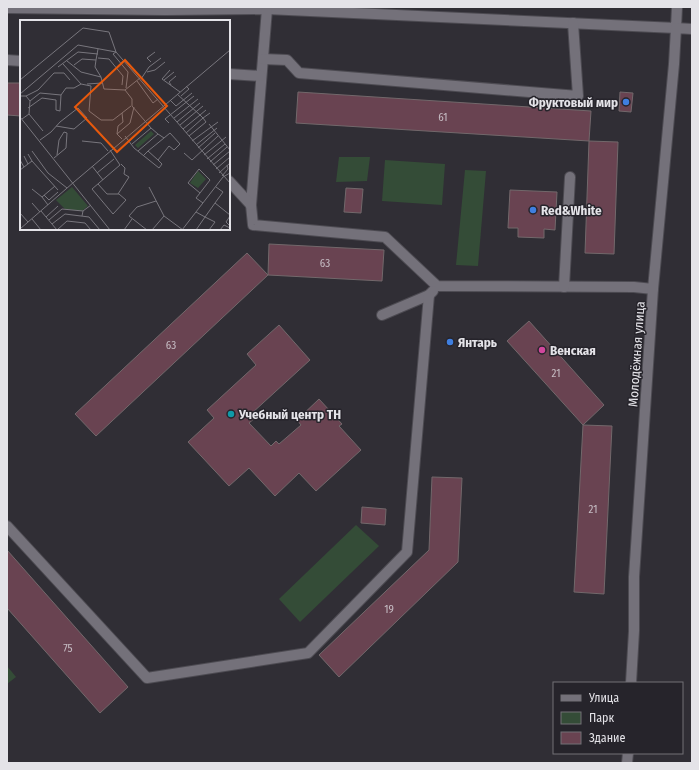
<svg xmlns="http://www.w3.org/2000/svg" width="699" height="770" font-family="'Fira Sans Condensed',sans-serif">
<style>
.green{fill:#344c37}
.building{fill:#694351;stroke:#72686b}
.lines{fill:none;stroke-linecap:round;stroke-linejoin:round}
.street-casing{stroke:#4d4b52;stroke-width:12}
.secondary-casing{stroke:#4d4b52;stroke-width:12}
.street{stroke:#74717a;stroke-width:10}
.secondary{stroke:#74717a;stroke-width:10}
.shop-dot{fill:#3f7fe0;stroke:#26242b;stroke-width:1.5}
.hotel-dot{fill:#d1479c;stroke:#26242b;stroke-width:1.5}
.culture-dot{fill:#0f9aa8;stroke:#26242b;stroke-width:1.5}
.labels{text-anchor:middle;stroke-width:3;stroke-linejoin:round;paint-order:stroke}
.number-label{font-size:11px;fill:#c5bbc2}
.poi-label{font-size:13px;font-weight:bold;fill:#e4e3e8;stroke:#26242b;text-anchor:start}
.street-label{font-size:13px;fill:#e4e3e8;stroke:#26242b}
.inset-road{fill:none;stroke:#78767d;stroke-width:1}
.view{fill:#e8590c;fill-opacity:0.15;stroke:#e8590c;stroke-width:2}
.inset-edge{fill:none;stroke:#e4e3e8;stroke-width:2}
</style>
<rect width="100%" height="100%" fill="#302e35"/>
<!-- green -->
<g class="green">
<path d="M339 157H370L367 181 336 182Z"/>
<path d="M385 160 445 164 442 205 382 201Z"/>
<path d="M465 170 486 171 478 266 456 265Z"/>
<path d="M356 525 379 546 300 622 279 599Z"/>
<path d="M7 666 16 677 7 684Z"/>
</g>
<!-- building -->
<g class="building">
<path d="M7 83H21V116L7 115Z"/>
<path d="M298 92 591 111 589 141 296 123Z"/>
<path d="M620 92 633 93 631 112 619 111Z"/>
<path d="M589 141 618 142 614 254 585 253Z"/>
<path d="M346 188 363 189 361 213 344 212Z"/>
<path d="M510 190 557 192 555 230 544 229V238L518 237V228H508Z"/>
<path d="M269 244 384 250 382 281 268 275Z"/>
<path d="M247 253 268 275 96 436 75 414Z"/>
<path d="M529 321 604 405 583 425 507 341Z"/>
<path d="M279 325 310 360 251 414 255 418 249 423 271 446 276 441 279 444 301 425 297 420 319 399 342 424 339 426 361 450 316 491 299 473 275 496 249 468 229 486 188 442 214 418 207 410 256 365 247 354Z"/>
<path d="M583 425 612 426 604 594 574 592Z"/>
<path d="M432 477 462 478 458 562 339 677 319 655 429 550Z"/>
<path d="M362 507 386 509 385 525 361 523Z"/>
<path d="M7 550 128 687 100 713 7 608Z"/>
</g>
<g class="lines">
<!-- street casing -->
<g class="street-casing">
<g id="street">
<path d="M7 8 165 10 267 9 676 28 677 7"/>
<path d="M267 9 251 205 253 225 385 237 437 286 634 287 653 289"/>
<path d="M263 59 287 60 299 73 578 96 573 23"/>
<path d="M7 60 21 61"/>
<path d="M229 74 261 76"/>
<path d="M229 181 251 205"/>
<path d="M564 287 570 177"/>
<path d="M382 315 429 295 433 291"/>
<path d="M7 526 147 678 308 653 407 552 429 295"/>
</g>
</g>
<!-- secondary casing -->
<g class="secondary-casing">
<g id="secondary">
<path d="M631 683 634 631V577L653 289 674 64 676 28 692 29"/>
<path d="M627 763 628 753"/>
</g>
</g>
<!-- street -->
<use href="#street" class="street"/>
<!-- secondary -->
<use href="#secondary" class="secondary"/>
</g>
<!-- markers -->
<g class="shop-dot">
<circle cx="626" cy="102" r="4"/>
<circle cx="533" cy="210" r="4"/>
<circle cx="450" cy="342" r="4"/>
</g>
<circle class="hotel-dot" cx="542" cy="350" r="4"/>
<circle class="culture-dot" cx="231" cy="414" r="4"/>
<g class="labels">
<!-- number labels -->
<g class="number-label">
<text x="443" y="121">61</text>
<text x="325" y="267">63</text>
<text x="171" y="349">63</text>
<text x="556" y="377">21</text>
<text x="593" y="513">21</text>
<text x="389" y="613">19</text>
<text x="68" y="652">75</text>
</g>
<!-- poi labels -->
<g class="poi-label">
<text x="618" y="107" text-anchor="end">Фруктовый мир</text>
<text x="541" y="215">Red&amp;White</text>
<text x="458" y="347">Янтарь</text>
<text x="550" y="355">Венская</text>
<text x="239" y="419">Учебный центр ТН</text>
</g>
<!-- street labels -->
<g class="street-label">
<text transform="translate(636 354) rotate(-86)" y="5">Молодёжная улица</text>
</g>
</g>
<!-- overview -->
<g transform="translate(20 20)">
<rect width="210" height="210" fill="#302e35"/>
<path d="M131 111 134 114 118 128 115 125ZM178 151 186 159 178 168 170 163ZM52 167 68 186 62 191 45 189 36 180Z" fill="#344c37"/>
<path class="inset-road" d="M96 32 93 34 108 52 106 68M78 38 89 39 103 56 102 65M76 40 75 47 81 57M47 41 61 52 81 57 84 69 105 70M131 42 127 38 135 32M43 44 61 64 71 66 69 91 81 100H93L111 86M54 45 62 39 76 40 78 29M38 47 58 32 78 34M150 50 142 59 160 72M127 52 135 50 145 42M120 58 105 70 112 79V86L131 108M121 59 129 47 141 38M0 60 63 8 89 12 96 32 210 163M144 60 154 52M117 61 133 83 138 79M67 64 82 63M151 65 149 62 156 56M0 74 58 25 96 32M157 74 180 95 163 109M41 75 46 68H54L61 64M0 76H6L10 81 20 73 41 75 40 91 36 90V80L22 78 8 88M6 76 18 70 34 53H44L50 60M161 76 169 69 166 66M150 80 156 86 172 73M9 94 10 81M0 97 90 210M154 98 178 79M2 99 9 94 23 111M157 102 180 83M149 103 145 99 174 76M189 104 210 130M160 105 183 86M166 113 183 98 180 95 186 90M97 114 98 106 103 102 102 93M105 116 114 128 139 148 142 144 138 140M169 116 186 102 183 98 190 93M102 119 97 114 110 103 114 87M20 120 31 112 40 102 58 88 67 98 54 109 36 106M62 121 81 123 88 131M172 121 198 102M112 124 131 108 138 114 118 131M176 125 197 108M178 128 195 113M12 131 28 153 47 168M128 131 144 118M164 133 172 140 198 116M8 134 12 141 8 144M184 135 206 117M4 136 8 144 4 147M123 136 128 131 138 140 149 126 154 130 160 124 150 113 144 118 138 114M34 138 46 128 47 113 44 112 39 120 37 135M187 139 205 124M0 140 4 147 0 150M12 141 38 170M190 142 207 127M193 145 210 131M72 146 83 160M196 149 210 137M77 153 94 139M199 153 210 143M202 156 208 149 207 145M54 162 210 30M78 164 87 174H99L106 180 93 194 72 169 100 145 90 130M129 167 144 196 163 210M12 169 22 177M180 173 168 163 179 149 190 160 180 173 176 178 183 183M98 174 109 157 104 154 105 148 101 144M24 175 29 180 38 172M12 183 20 192M195 183 203 172 196 167M28 185 22 177 35 166M21 191 37 210M0 193 8 202M62 196 63 191 71 185M210 196 206 202 210 206M26 197 38 186M12 199 21 210M29 200 42 189 63 191M32 204 45 194 69 197 80 210M0 209 54 162M37 210 47 201 65 203 71 210M104 210 112 199M127 210 109 196 117 187 136 181M132 210 144 196M162 210 203 157 210 153M176 210 185 197 176 192M189 210 195 202 185 197 195 183 210 195M200 210 204 205 210 208"/>
<path class="view" d="M105 40 147 86 97 132 55 87Z"/>
<rect width="210" height="210" class="inset-edge"/>
</g>
<!-- border -->
<rect width="699" height="770" fill="none" stroke="#e4e3e8" stroke-width="16"/>
<!-- legend -->
<rect x="553" y="682" width="130" height="72" fill="#26242b" stroke="#727077"/>
<rect x="561" y="695" width="20" height="6" fill="#74717a" stroke="#727077"/>
<text x="589" y="702" font-size="12" fill="#e4e3e8">Улица</text>
<rect x="561" y="712" width="20" height="12" fill="#344c37" stroke="#727077"/>
<text x="589" y="722" font-size="12" fill="#e4e3e8">Парк</text>
<rect x="561" y="732" width="20" height="12" fill="#694351" stroke="#727077"/>
<text x="589" y="742" font-size="12" fill="#e4e3e8">Здание</text>
</svg>
